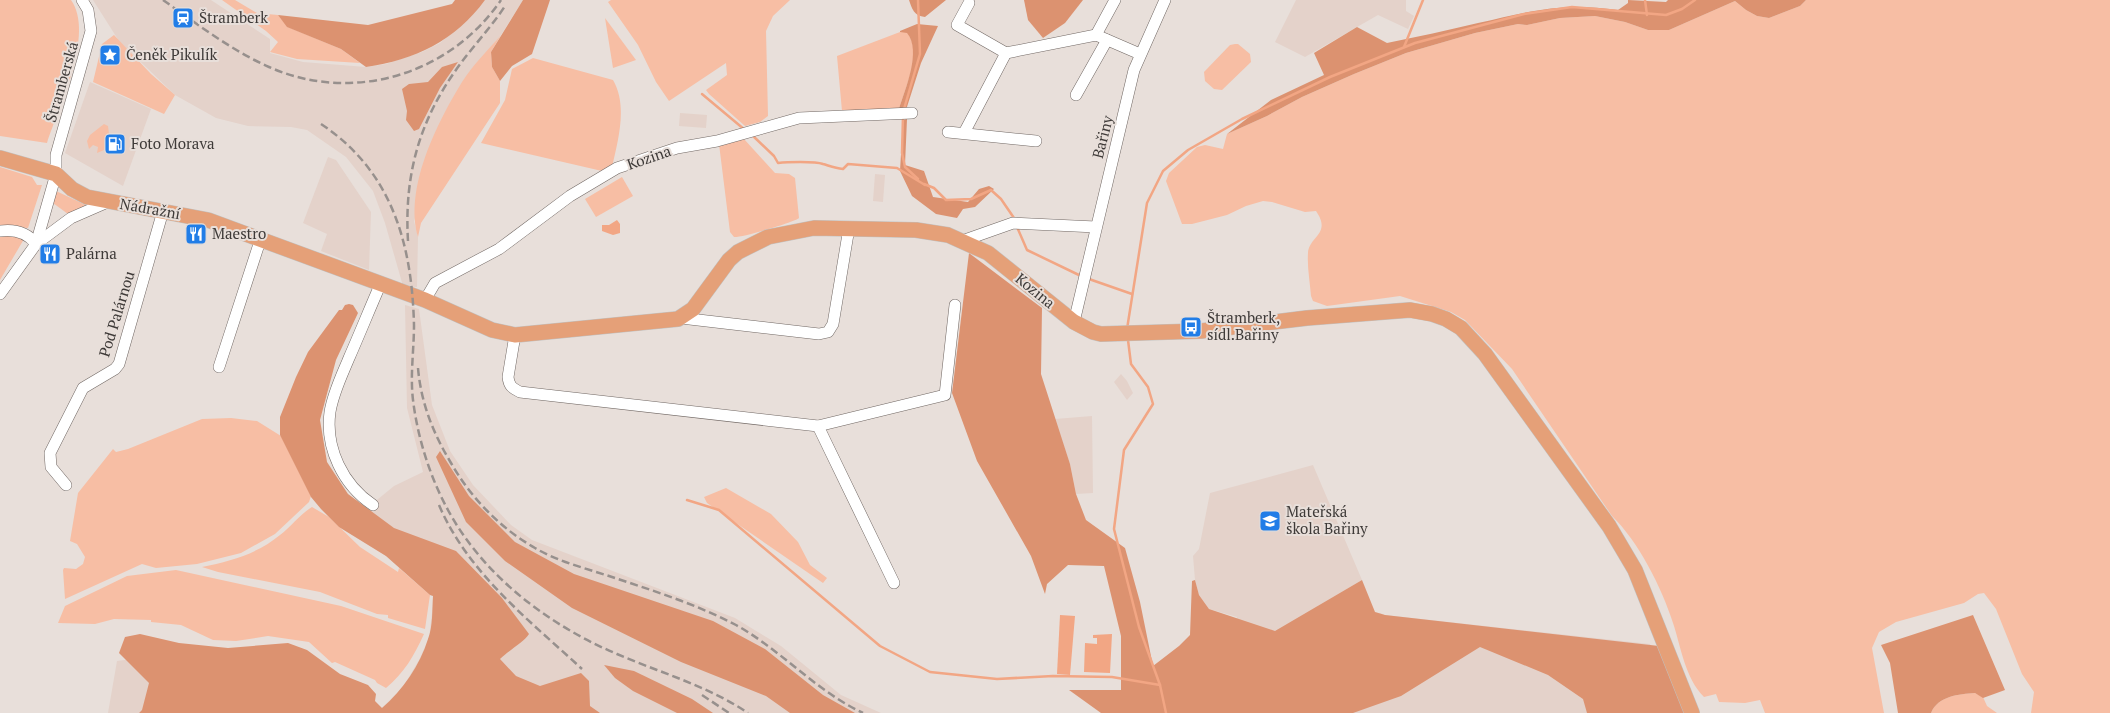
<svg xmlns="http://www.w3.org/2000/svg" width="2110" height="713" font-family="'PT Serif',serif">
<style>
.built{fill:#e4d2ca}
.green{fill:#f7bea4}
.forest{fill:#dc9270}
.water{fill:#f2a684}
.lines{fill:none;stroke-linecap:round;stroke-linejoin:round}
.stream{stroke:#f2a684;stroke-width:2.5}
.minor-casing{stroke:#716864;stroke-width:12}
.major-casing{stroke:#c1c0bf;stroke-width:16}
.minor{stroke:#fff;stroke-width:11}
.major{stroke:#e5a078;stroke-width:15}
.rail{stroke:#97908d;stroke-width:2.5;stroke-dasharray:8 4;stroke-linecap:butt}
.labels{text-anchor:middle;stroke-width:4;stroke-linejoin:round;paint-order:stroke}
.poi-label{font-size:15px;fill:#3e3a38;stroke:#e8dfda;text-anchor:start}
.street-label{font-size:15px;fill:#3e3a38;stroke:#e8dfda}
</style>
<rect width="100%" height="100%" fill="#e8dfda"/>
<!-- built -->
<g class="built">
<path d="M93 0H211L270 39V53L303 62 366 67 386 64 422 52 440 43 468 19 485 0H523L501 35 463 81 414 221 418 237 417 287 403 286 385 223 373 191 346 157 307 130 291 127 248 126 216 118 175 95 119 41Z"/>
<path d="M1296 0H1406V11L1414 16 1408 29 1378 15 1305 57 1275 42Z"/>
<path d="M90 82 151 109 123 186 65 153Z"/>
<path d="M680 113 707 115 706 128 679 126Z"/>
<path d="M328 157 336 160 371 212 369 270 321 251 327 234 303 223Z"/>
<path d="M875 174 885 175 883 202 873 201Z"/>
<path d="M405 305 419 309 432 405 450 451 473 485 511 525 532 540 735 618 781 646 841 695 881 713H108L117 661 170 654 382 708 403 687 419 660 429 638 434 596 430 595 386 556 339 527 349 509 363 518 372 504 394 486 423 472 407 408Z"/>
<path d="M1121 374 1127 381 1133 393 1127 400 1114 382Z"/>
<path d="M1092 416 1093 493 1076 494 1070 464 1055 419Z"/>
<path d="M1313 465 1362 580 1318 606 1380 613 1385 615 1650 644 1680 713H1205L1237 617 1209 609 1199 595 1195 580 1193 556 1199 549 1210 493Z"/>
</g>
<!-- green -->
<g class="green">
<path d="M0 0H71C95 34 59 106 47 143L0 136Z"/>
<path d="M222 0H235L257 13 278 15 288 27 341 49 360 63 297 59 270 52 278 42 266 31Z"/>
<path d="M611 0H790L773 16 766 31 768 116 760 122 745 126 709 94 706 90 727 75 726 63 669 101 656 82 638 45 608 2Z"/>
<path d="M1806 0H2110V713H2031L2034 692 2022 674 1996 609 1984 593 1978 594 1964 603 1896 622 1879 632 1872 648 1884 713H1765L1760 700 1745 703 1719 702 1716 694 1704 697C1685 678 1681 647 1673 623 1662 588 1638 541 1612 516L1512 369 1465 320 1451 312 1400 296 1327 306 1313 301 1311 296C1310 282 1307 267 1308 253 1309 236 1332 234 1316 211L1305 212 1272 202 1263 201 1246 206 1227 215 1192 224H1182L1166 181 1169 173 1197 147 1205 145 1223 149 1227 134 1267 116 1302 97 1354 74 1406 53 1475 33 1518 24 1527 25 1560 18 1595 16 1625 22 1648 30H1669L1735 1 1746 10 1757 16 1769 18 1800 6Z"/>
<path d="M605 18 636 60 613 68Z"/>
<path d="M900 32H907C923 52 905 88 899 109L842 111 837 56Z"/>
<path d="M114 35 151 74 175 95 164 114 93 82 102 44Z"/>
<path d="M501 35 491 52 492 67 500 81V103L421 223 418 237C404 188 437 123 462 82 473 65 488 50 501 35Z"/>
<path d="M1235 44H1238L1250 54 1251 62 1222 90 1214 89 1205 81 1204 72 1230 45Z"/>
<path d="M533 58 613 80C628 106 618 140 612 167L602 171 481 143 505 100 512 69Z"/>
<path d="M104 124 108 126 109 134 104 150 97 153 98 147 93 145 89 149 87 141 90 135Z"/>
<path d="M744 139 775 173 789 174 795 178 799 218C795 222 741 238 734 237L730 232 719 144Z"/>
<path d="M0 167 32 177 37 185H42L28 228 0 226Z"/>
<path d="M622 177 633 196 596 217 585 199Z"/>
<path d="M56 191 86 205 84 208 68 214 53 203Z"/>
<path d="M0 232 24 239 0 280Z"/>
<path d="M231 418 257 421 281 436 311 496 309 502 275 534 241 553 197 564 156 568 142 564 65 599 63 570 64 568 76 569 83 564 85 557 77 544 70 541 78 493 113 449 116 452 128 449 202 419Z"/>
<path d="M726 488 771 514 798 542 810 565 827 578 823 583 707 503 704 497Z"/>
<path d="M312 507 329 517 360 547 398 572 399 568 430 595 425 629 388 618V615L377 614 320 592 218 572 202 567C231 561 257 554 280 535 291 527 300 514 312 507Z"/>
<path d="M176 570 341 606 424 634C414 656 404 673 386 688L377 683 375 680 335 662 332 663 309 642 268 636 236 641 213 640 181 625 151 622V620L114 619 95 624 58 623 65 606 127 576Z"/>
<path d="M1975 693 1983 697 1987 706 1997 713H1931C1938 696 1959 694 1975 693Z"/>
</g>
<!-- forest -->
<g class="forest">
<path d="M455 0H485C455 41 415 60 366 67L341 49 287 27 278 15 368 25 452 4Z"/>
<path d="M523 0H550L532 54 512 66 500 81 492 67 491 52Z"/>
<path d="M909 0H946L925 17C914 16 912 9 909 0Z"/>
<path d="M1024 0H1083L1065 23 1043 38 1028 20Z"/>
<path d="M1628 0 1666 2 1668 0H1806L1800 6 1769 18 1757 16 1746 10 1735 1 1669 30H1648L1625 22 1595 16 1560 18 1527 25 1518 24 1475 33 1406 53 1354 74 1302 97 1267 116 1227 134 1271 100 1324 75 1314 53 1357 27 1387 43C1417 37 1448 30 1478 23 1531 11 1562 2 1618 10L1628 3Z"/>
<path d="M917 24 938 26 921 63 906 110 899 109C905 89 922 51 907 33L900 32V31Z"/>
<path d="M458 62 440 88 419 129 414 131 406 120 407 111 402 89 409 84 428 82 442 67Z"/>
<path d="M907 119 905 165 924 171 933 197 968 202 979 189 989 186 994 189 975 207 963 209 957 218 936 214 912 196 900 171 903 120Z"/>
<path d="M969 253 1042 308 1041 374 1070 464 1076 494 1086 520 1125 548 1140 602 1153 666 1179 646 1190 635 1192 581 1195 580 1199 595 1209 609 1275 631 1362 580 1375 612 1385 615 1659 646 1685 713H1587L1583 699 1548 675 1480 647 1401 696 1353 713H1101L1069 690H1121V636L1104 566 1068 565 1047 584 1045 594 1031 556 977 461 952 393Z"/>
<path d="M349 304 353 305 358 313 336 360 320 420 327 462 348 494 394 528 456 551 502 598 529 634C524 642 508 651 500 659L516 676 540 686 581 673 589 681 590 706 600 713H139L142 710 149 683 119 653 125 637 140 634 179 643 228 648 288 643 307 650 340 674 368 685 376 694 375 701 382 708C403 690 420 665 428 639 433 626 432 610 433 596L430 595 386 556 339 527 321 509 311 497 280 435V417L296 377 308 352 339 310H342L345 305Z"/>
<path d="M440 451 469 496 515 542 574 574 713 621 765 649 823 695 855 713H790L766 696 681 662 572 608 505 561 466 522 436 457Z"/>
<path d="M1973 615 2005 690 1983 698 1975 693C1959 694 1938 696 1931 713H1898L1890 663 1881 645Z"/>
<path d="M604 665 634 671 692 699 713 713H677L633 691 615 678Z"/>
</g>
<!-- water -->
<g class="water">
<path d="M617 220 620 224V233L613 235 602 231V225H609Z"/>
<path d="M1060 615 1075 616 1070 675 1057 674Z"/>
<path d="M1112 634 1110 673 1084 672 1085 643 1097 644V638H1093V635Z"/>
</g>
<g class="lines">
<!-- stream -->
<g class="stream">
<path d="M1645 0 1647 15"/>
<path d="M1404 47 1423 0"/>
<path d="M702 94 745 130"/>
<path d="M904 109 920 54 918 0"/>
<path d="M903 116 902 153 905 167 918 179"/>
<path d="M752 135 774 156 778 163C786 162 815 161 823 164 830 166 835 168 843 169L848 164 897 168 925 185"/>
<path d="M924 184 934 188 946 200 971 199 991 190 1001 199 1014 218"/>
<path d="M1017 227 1027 250 1081 276"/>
<path d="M1089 279 1132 294"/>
<path d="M1127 329 1147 203 1163 171 1188 150 1242 119 1330 77 1415 43 1524 14 1572 7 1666 15 1682 9 1695 0"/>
<path d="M1128 340 1131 364 1148 387 1153 404 1124 450 1114 529 1139 627 1160 685 1166 713"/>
<path d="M687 500 719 510 880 646 930 672 997 679 1053 676 1112 677 1160 685"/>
</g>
<!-- minor casing -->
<g class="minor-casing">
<g id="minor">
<path d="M969 3 957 25 1006 53 1096 35 1140 54"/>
<path d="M1096 35 1115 0"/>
<path d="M1076 95 1107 40"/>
<path d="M948 132 1036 141"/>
<path d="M964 133 1006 53"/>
<path d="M0 231C15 229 27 232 36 244"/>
<path d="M962 241 1013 223 1096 227"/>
<path d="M36 244 56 174V155L91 31 88 10 82 0"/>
<path d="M0 294 36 244 71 218 110 201"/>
<path d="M425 300 435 283 499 249 570 196 617 168 677 148 717 141 799 118 912 113"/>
<path d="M681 318 819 334 828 332 833 324 849 228"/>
<path d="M1074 322 1134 70 1165 0"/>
<path d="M515 335 508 377C509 386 512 388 520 392L818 426 945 395 955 305"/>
<path d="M219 367 261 238"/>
<path d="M818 426 894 583"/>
<path d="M66 485 51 467 50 453 83 388 115 369 119 364 163 211"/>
<path d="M373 505C343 485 325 448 330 412 333 393 342 375 349 358 360 333 370 308 381 283"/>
</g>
</g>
<!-- major casing -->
<g class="major-casing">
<path id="major" d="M0 158 56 174 72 189 87 197 208 220 425 300 492 330 515 335 678 319 693 309 729 260 738 252 768 237 814 228 916 230 948 235 988 253 1074 322 1093 332 1101 334 1201 331 1307 318 1410 310 1432 314 1446 319 1461 328 1485 354 1609 526 1635 570 1692 713"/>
</g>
<!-- minor -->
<use href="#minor" class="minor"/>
<!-- major -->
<use href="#major" class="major"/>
<!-- rail -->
<g class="rail">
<path d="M163 0C197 24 231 50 269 67 352 104 450 75 501 0"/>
<path d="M321 124C392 171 412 244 414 325 414 350 410 375 413 400 419 449 438 501 467 540 504 591 560 630 617 654 661 673 708 686 748 713"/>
<path d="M408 241C404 173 420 118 461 63 475 44 492 26 505 6"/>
<path d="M418 368C421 403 433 433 451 463 471 498 500 528 535 548 557 561 584 568 609 576 651 590 696 604 736 625 781 650 816 691 863 713"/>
<path d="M439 505C468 573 529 620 582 669"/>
<path d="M702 695 729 713"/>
</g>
</g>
<!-- icons -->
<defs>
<g id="station-square" transform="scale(1.125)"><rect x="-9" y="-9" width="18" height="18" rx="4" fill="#217de7" stroke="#e8dfda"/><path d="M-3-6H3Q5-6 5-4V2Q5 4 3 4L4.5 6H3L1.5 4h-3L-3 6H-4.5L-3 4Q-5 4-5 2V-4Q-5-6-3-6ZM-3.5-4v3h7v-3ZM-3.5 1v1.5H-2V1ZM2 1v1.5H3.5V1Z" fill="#fff"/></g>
<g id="sight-square" transform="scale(1.125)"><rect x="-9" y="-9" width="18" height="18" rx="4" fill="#217de7" stroke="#e8dfda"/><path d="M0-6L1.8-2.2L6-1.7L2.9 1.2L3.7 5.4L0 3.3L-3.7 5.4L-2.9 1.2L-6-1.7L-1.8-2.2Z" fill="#fff"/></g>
<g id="fuel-square" transform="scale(1.125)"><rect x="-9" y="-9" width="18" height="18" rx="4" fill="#217de7" stroke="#e8dfda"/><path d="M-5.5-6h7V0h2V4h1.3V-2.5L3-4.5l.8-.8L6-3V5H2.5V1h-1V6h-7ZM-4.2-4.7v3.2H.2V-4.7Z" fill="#fff"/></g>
<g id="restaurant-square" transform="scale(1.125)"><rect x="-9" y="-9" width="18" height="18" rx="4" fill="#217de7" stroke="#e8dfda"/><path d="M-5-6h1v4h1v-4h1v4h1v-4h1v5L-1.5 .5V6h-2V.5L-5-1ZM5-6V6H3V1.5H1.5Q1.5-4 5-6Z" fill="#fff"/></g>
<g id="bus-square" transform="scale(1.125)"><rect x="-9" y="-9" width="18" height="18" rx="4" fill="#217de7" stroke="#e8dfda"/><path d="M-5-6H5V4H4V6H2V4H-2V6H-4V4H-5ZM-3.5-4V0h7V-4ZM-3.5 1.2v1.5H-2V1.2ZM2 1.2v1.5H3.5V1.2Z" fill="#fff"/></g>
<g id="school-square" transform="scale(1.125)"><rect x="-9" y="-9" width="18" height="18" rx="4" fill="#217de7" stroke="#e8dfda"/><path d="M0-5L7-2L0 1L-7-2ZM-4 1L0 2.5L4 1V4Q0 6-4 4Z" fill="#fff"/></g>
</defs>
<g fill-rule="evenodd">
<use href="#station-square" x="183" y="18"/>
<use href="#sight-square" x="110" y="55"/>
<use href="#fuel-square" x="115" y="144"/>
<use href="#restaurant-square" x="196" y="234"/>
<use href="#restaurant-square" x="50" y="254"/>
<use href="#bus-square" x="1191" y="327"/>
<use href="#school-square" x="1270" y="521"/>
</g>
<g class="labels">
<!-- poi labels -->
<g class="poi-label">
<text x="199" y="23">Štramberk</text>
<text x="126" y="60">Čeněk Pikulík</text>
<text x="131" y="149">Foto Morava</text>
<text x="212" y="239">Maestro</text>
<text x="66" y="259">Palárna</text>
<text x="1207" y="323">Štramberk,<tspan x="1207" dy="17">sídl.Bařiny</tspan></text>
<text x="1286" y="517">Mateřská<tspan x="1286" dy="17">škola Bařiny</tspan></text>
</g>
<!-- street labels -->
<g class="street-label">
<text transform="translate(62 82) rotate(-74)" y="5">Štramberská</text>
<text transform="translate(1103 137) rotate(-76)" y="5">Bařiny</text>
<text transform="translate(649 158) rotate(-19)" y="5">Kozina</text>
<text transform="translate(150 209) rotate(10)" y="5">Nádražní</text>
<text transform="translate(1035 291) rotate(39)" y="5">Kozina</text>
<text transform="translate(117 314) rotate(-73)" y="5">Pod Palárnou</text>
</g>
</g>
</svg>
